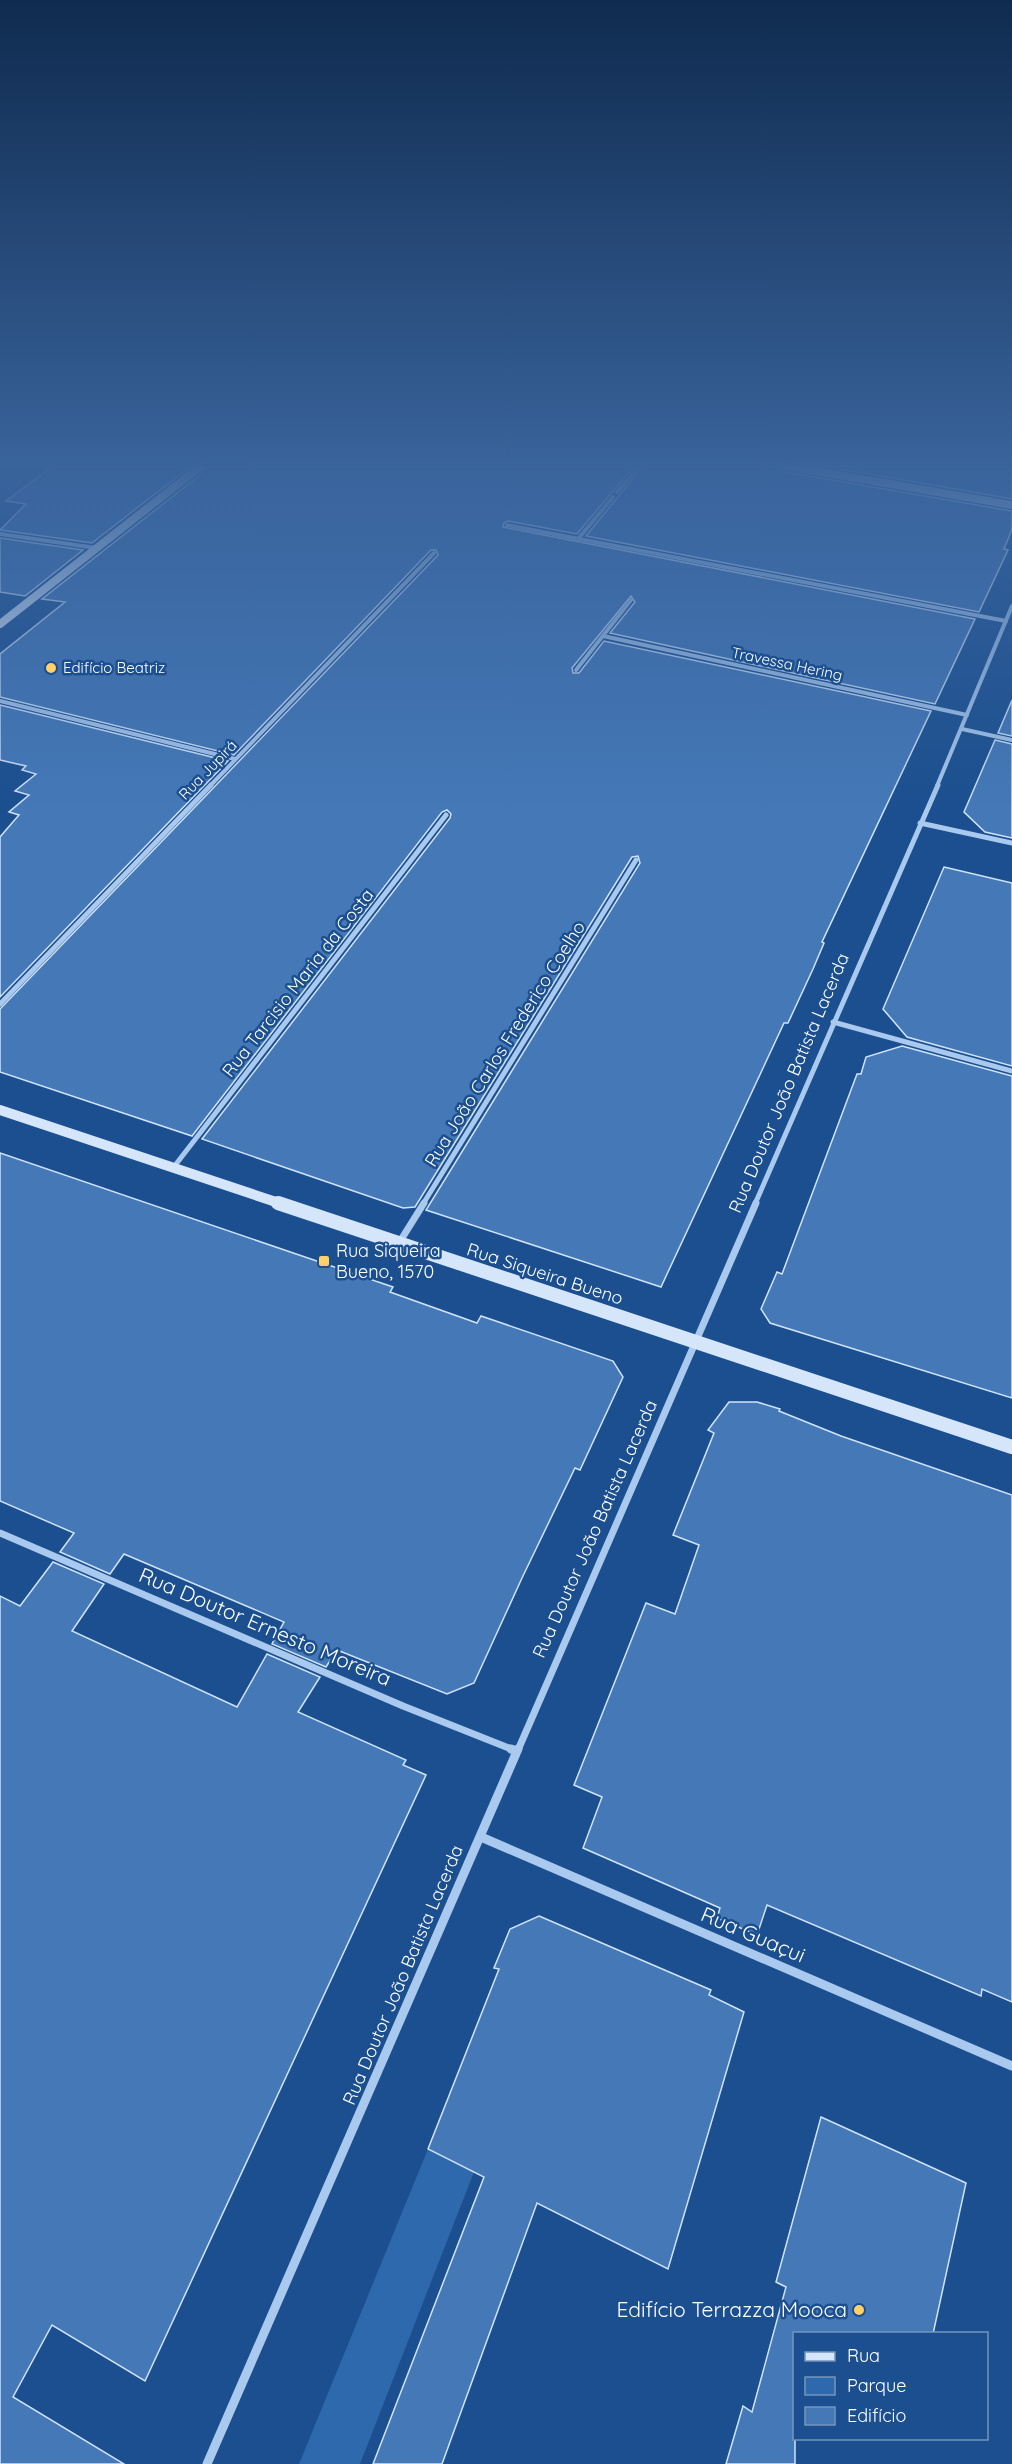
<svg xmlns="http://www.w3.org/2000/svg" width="1012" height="2464" font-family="Quicksand,sans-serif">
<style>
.green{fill:#2e69ad}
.building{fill:#4478b7;stroke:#cfe3fa;stroke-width:1.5}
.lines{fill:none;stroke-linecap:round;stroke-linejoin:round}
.street-far3{stroke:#a9c9ee;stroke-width:4}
.street-far2{stroke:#a9c9ee;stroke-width:5}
.street-far1{stroke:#a9c9ee;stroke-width:7}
.street{stroke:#a9c9ee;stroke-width:9}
.secondary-far2{stroke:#d6e6fa;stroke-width:8}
.secondary-far1{stroke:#d6e6fa;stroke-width:10}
.secondary{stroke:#d6e6fa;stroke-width:14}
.poi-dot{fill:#ffd166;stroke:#1b4f8f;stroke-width:2}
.labels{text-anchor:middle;stroke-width:5;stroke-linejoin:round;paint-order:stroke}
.far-street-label{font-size:15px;fill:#fff;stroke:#1b4f8f}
.far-poi-label{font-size:15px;fill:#fff;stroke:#1b4f8f;text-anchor:start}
.street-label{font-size:18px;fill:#fff;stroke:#1b4f8f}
.poi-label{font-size:18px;fill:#fff;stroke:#1b4f8f;text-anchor:start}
.near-street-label{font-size:21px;fill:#fff;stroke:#1b4f8f}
.near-poi-label{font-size:21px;fill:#fff;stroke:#1b4f8f;text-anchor:end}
</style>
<rect width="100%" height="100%" fill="#1b4f8f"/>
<!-- green -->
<path class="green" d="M428 2149 474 2172 360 2464H299Z"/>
<!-- building -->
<g class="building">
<path d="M53 466H191L92 543 0 530 26 504 6 501Z"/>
<path d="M207 466H634L577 534 508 521 504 523 503 527 975 619 935 704 610 633 635 602 631 596 572 668 573 673H579L604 641 931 711 822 942 824 943 813 969 788 1023H784L661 1287 426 1210 640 863 638 856 632 857 415 1207 403 1208 202 1139 450 818 451 814 447 810 442 812 192 1136 0 1072V1009L438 555 436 550H431L234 755 0 697V654L65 602 42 599 205 471Z"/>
<path d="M643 466H781L786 472 1012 511V529L1004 549 1008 550 979 612 586 536Z"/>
<path d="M823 466H1012V499Z"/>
<path d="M0 538 83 550 25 596 0 592Z"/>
<path d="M1012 700V736L998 733Z"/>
<path d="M0 705 228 761 0 997V837L19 815 9 812 29 795 15 791 36 774 22 770 26 766 0 760Z"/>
<path d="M995 740 1012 744V838L985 832 964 812Z"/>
<path d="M944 867 1012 883V1066L907 1037 883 1009Z"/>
<path d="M902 1046 1012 1076V1398L770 1323 761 1309 777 1272 782 1274 857 1074H861L866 1057Z"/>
<path d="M0 1153 393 1287 390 1292 477 1323 481 1316 613 1361 623 1377 580 1470 575 1468 522 1578 474 1683 447 1694 337 1650 326 1667 272 1644 284 1622 124 1554 110 1574 60 1552 74 1533 0 1501Z"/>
<path d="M729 1402H757L780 1409 779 1411 841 1436 1012 1495V2002L982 1989 981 1996 767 1905 757 1935 717 1918 720 1908 583 1848 602 1797 574 1785 646 1603 675 1614 699 1545 673 1535 714 1433 708 1430Z"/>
<path d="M53 1562 104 1584 72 1631 237 1707 267 1654 320 1677 298 1712 406 1760 403 1765 426 1775 145 2381 52 2325 13 2397 124 2464H0V1596L20 1606Z"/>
<path d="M539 1916 711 1990 709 1995 744 2012 668 2269 537 2203 442 2464H373L484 2177 428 2149 499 1969 494 1968 510 1929Z"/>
<path d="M821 2117 966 2183 933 2334H795V2464H726L743 2406 752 2412 786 2287 776 2282Z"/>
</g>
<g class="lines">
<!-- street-far3 -->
<g class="street-far3">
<path d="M617 492 639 466"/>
<path d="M507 525 1006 621"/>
<path d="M0 534 96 548"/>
<path d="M578 539 613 497"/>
<path d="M603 636 967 715"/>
<path d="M576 670 631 600"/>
<path d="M0 701 235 759"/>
<path d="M962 729 1012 740"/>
<path d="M210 786 434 553"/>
<path d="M937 786 1012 606"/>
</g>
<!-- street-far2 -->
<g class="street-far2">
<path d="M920 823 1012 843"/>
<path d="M0 1004 211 785"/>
<path d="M833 1022 1012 1071"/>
<path d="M173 1168 446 815"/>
<path d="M423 1204 636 860"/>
<path d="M755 1204 938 785"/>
</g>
<!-- street-far1 -->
<g class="street-far1">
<path d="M399 1243 424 1203"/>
<path d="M0 1533 403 1706 514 1750"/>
<path d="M518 1750 756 1203"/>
</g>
<!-- street -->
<g class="street">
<path d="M511 1749 516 1751"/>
<path d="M481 1837 1012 2066"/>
<path d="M207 2464 518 1749"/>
</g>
<!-- secondary-far2 -->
<g class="secondary-far2">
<path d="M787 466 1012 505"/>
<path d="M0 624 201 466"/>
</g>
<!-- secondary-far1 -->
<path class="secondary-far1" d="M0 1110 282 1204"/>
<!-- secondary -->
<path class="secondary" d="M278 1203 1012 1447"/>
</g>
<!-- sky -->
<linearGradient id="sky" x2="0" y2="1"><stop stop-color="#0f2b4f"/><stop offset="0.57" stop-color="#39639b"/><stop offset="1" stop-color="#39639b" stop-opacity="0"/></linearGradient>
<rect width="1012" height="811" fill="url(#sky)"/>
<!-- markers -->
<g class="poi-dot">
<circle cx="51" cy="668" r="6"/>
<rect x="318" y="1255" width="12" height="12" rx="3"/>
<circle cx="859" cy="2310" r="6"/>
</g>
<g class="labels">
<!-- far-street labels -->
<g class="far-street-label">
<text transform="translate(787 664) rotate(12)" y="5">Travessa Hering</text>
<text transform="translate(208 770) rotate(-46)" y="5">Rua Jupirá</text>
</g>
<!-- far-poi labels -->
<g class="far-poi-label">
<text x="63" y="673">Edifício Beatriz</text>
</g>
<!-- street labels -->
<g class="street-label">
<text transform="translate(298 983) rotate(-52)" y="6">Rua Tarcisio Maria da Costa</text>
<text transform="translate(505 1044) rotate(-58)" y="6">Rua João Carlos Frederico Coelho</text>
<text transform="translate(789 1083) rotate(-67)" y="6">Rua Doutor João Batista Lacerda</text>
<text transform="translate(545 1274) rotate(18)" y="6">Rua Siqueira Bueno</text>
<text transform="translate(595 1529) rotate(-66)" y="6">Rua Doutor João Batista Lacerda</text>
<text transform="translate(403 1975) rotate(-67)" y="6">Rua Doutor João Batista Lacerda</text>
</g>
<!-- poi labels -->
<g class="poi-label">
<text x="336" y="1257">Rua Siqueira<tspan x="336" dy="21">Bueno, 1570</tspan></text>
</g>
<!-- near-street labels -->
<g class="near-street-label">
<text transform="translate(265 1627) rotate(23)" y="7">Rua Doutor Ernesto Moreira</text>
<text transform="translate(753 1935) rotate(23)" y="7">Rua Guaçui</text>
</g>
<!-- near-poi labels -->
<g class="near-poi-label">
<text x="847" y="2317">Edifício Terrazza Mooca</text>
</g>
</g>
<!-- legend -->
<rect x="793" y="2332" width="195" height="108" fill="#1b4f8f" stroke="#7695bc" stroke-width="1.5"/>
<rect x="805" y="2352" width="30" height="9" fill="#d6e6fa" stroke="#7695bc" stroke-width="1.5"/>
<text x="847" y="2362" font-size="18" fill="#ffffff">Rua</text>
<rect x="805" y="2377" width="30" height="18" fill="#2e69ad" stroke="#7695bc" stroke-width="1.5"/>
<text x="847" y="2392" font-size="18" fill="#ffffff">Parque</text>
<rect x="805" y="2407" width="30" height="18" fill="#4478b7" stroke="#7695bc" stroke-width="1.5"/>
<text x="847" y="2422" font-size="18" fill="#ffffff">Edifício</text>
</svg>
